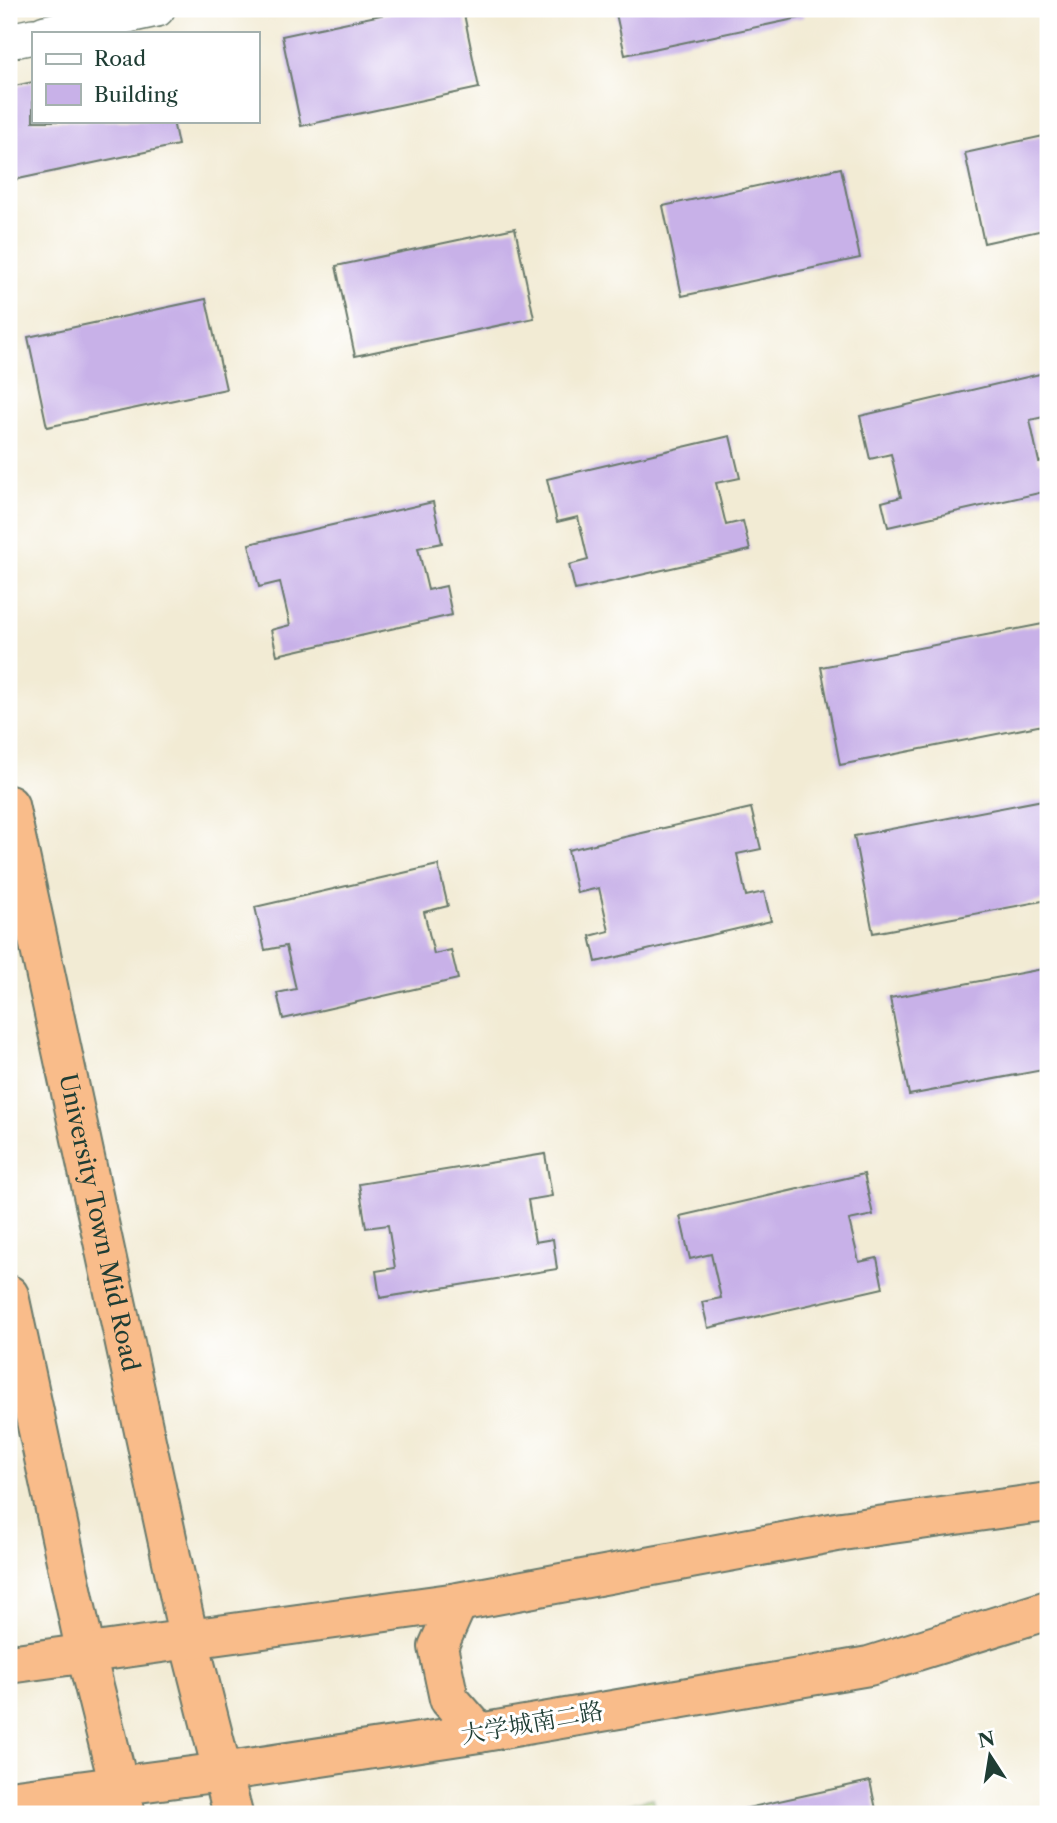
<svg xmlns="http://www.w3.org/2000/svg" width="1057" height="1823" font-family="'Libre Caslon Text','Noto Serif SC',serif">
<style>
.green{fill:#b1d179;stroke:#688756;stroke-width:2}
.building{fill:#c8b1e8}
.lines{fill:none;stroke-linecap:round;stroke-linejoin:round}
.street-casing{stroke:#697a6c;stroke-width:38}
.highway-casing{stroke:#697a6c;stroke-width:42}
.street{stroke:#fff;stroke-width:35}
.highway{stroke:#f9bc8a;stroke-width:38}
.labels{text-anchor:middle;stroke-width:6;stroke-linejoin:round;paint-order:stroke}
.street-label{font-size:24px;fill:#1f3d34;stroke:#fff}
</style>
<rect width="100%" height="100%" fill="#fff"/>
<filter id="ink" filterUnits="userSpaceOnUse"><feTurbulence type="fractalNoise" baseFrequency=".0143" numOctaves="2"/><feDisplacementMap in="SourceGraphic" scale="14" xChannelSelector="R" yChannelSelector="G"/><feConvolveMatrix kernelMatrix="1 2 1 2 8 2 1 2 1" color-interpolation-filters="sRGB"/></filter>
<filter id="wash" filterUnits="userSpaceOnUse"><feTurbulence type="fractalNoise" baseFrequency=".00686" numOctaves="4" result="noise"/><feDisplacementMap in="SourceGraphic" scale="28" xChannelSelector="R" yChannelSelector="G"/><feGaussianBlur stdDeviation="1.57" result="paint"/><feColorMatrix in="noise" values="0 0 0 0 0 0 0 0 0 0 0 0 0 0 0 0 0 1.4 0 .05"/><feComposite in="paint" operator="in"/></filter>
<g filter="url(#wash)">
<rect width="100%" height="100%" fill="#f2ebd4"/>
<!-- green -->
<path class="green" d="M653 1798 656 1814H589Z"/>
<g id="blocks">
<!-- building -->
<g class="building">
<path d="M409 9H463L479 88 301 126 282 36Z"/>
<path d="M615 9H802L804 17 625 55Z"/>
<path d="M33 82V121H173L178 145 9 181V87Z"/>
<path d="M1048 135V229L984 243 965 153Z"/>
<path d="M841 168 860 258 682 296 663 206Z"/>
<path d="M515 228 534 318 355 356 336 266Z"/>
<path d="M206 299 226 389 47 427 28 337Z"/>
<path d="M1044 373 1048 393V416L1030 420 1039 462 1048 460V491L888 527 882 502 901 497 891 454 870 459 860 416Z"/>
<path d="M730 436 740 478 716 483 726 525 743 521 750 550 575 590 569 565 588 560 578 517 557 522 547 479Z"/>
<path d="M433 502 442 543 418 548 428 590 446 586 452 615 277 655 271 630 290 625 280 582 259 587 249 544Z"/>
<path d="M1048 623V724L840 765 821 667Z"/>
<path d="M1048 799V900L873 933 854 836Z"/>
<path d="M751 808 761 849 737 854 746 896 764 892 771 921 596 962 590 936 609 931 599 888 577 893 568 850Z"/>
<path d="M438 865 448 906 424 912 434 954 451 950 458 979 283 1019 277 993 296 989 286 946 265 950 255 907Z"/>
<path d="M1048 968V1069L909 1095 890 998Z"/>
<path d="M545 1154 552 1196 528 1200 535 1242 553 1239 557 1269 380 1298 376 1271 395 1268 388 1225 366 1228 359 1184Z"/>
<path d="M864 1174 873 1215 849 1220 859 1262 877 1258 883 1288 708 1328 702 1302 721 1298 711 1254 690 1259 680 1216Z"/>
<path d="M870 1781 877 1814H744L743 1809Z"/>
</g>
</g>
</g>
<g filter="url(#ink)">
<use href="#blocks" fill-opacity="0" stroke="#697a6c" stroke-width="2"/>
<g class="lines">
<!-- street casing -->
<g class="street-casing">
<g id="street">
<path d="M45 33 157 9"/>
<path d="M9 41 33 36"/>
</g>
</g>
<!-- highway casing -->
<g class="highway-casing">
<g id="highway">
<path id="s1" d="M9 805 189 1640 233 1814"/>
<path d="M9 1295 86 1654 126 1814"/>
<path d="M458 1602 438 1647 449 1699 479 1733"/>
<path d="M9 1664 458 1602 842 1531 1048 1502"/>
<path d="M9 1800 222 1772 479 1733 869 1666 1048 1610"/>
</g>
</g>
<!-- street -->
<use href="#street" class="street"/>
<!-- highway -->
<use href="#highway" class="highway"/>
</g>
</g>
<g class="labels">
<!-- street labels -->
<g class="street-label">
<text dy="8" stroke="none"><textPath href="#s1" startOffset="427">University Town Mid Road</textPath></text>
<text transform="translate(532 1723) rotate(-10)" y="8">大学城南二路</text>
</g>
</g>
<!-- margin -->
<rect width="1057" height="1823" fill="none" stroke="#fff" stroke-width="35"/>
<!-- legend -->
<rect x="32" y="32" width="228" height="91" fill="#ffffff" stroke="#a5b1ae" stroke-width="2"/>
<rect x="46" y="54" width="35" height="10" fill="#ffffff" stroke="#a5b1ae" stroke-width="2"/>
<text x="94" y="66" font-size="21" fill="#1f3d34">Road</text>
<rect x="46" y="84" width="35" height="21" fill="#c8b1e8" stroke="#a5b1ae" stroke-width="2"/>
<text x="94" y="102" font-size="21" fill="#1f3d34">Building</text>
<!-- north arrow -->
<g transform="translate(990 1756) rotate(348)" stroke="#ffffff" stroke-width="5" paint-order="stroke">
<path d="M0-5L12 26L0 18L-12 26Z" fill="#1f3d34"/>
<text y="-10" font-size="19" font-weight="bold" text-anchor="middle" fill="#1f3d34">N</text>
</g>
</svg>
